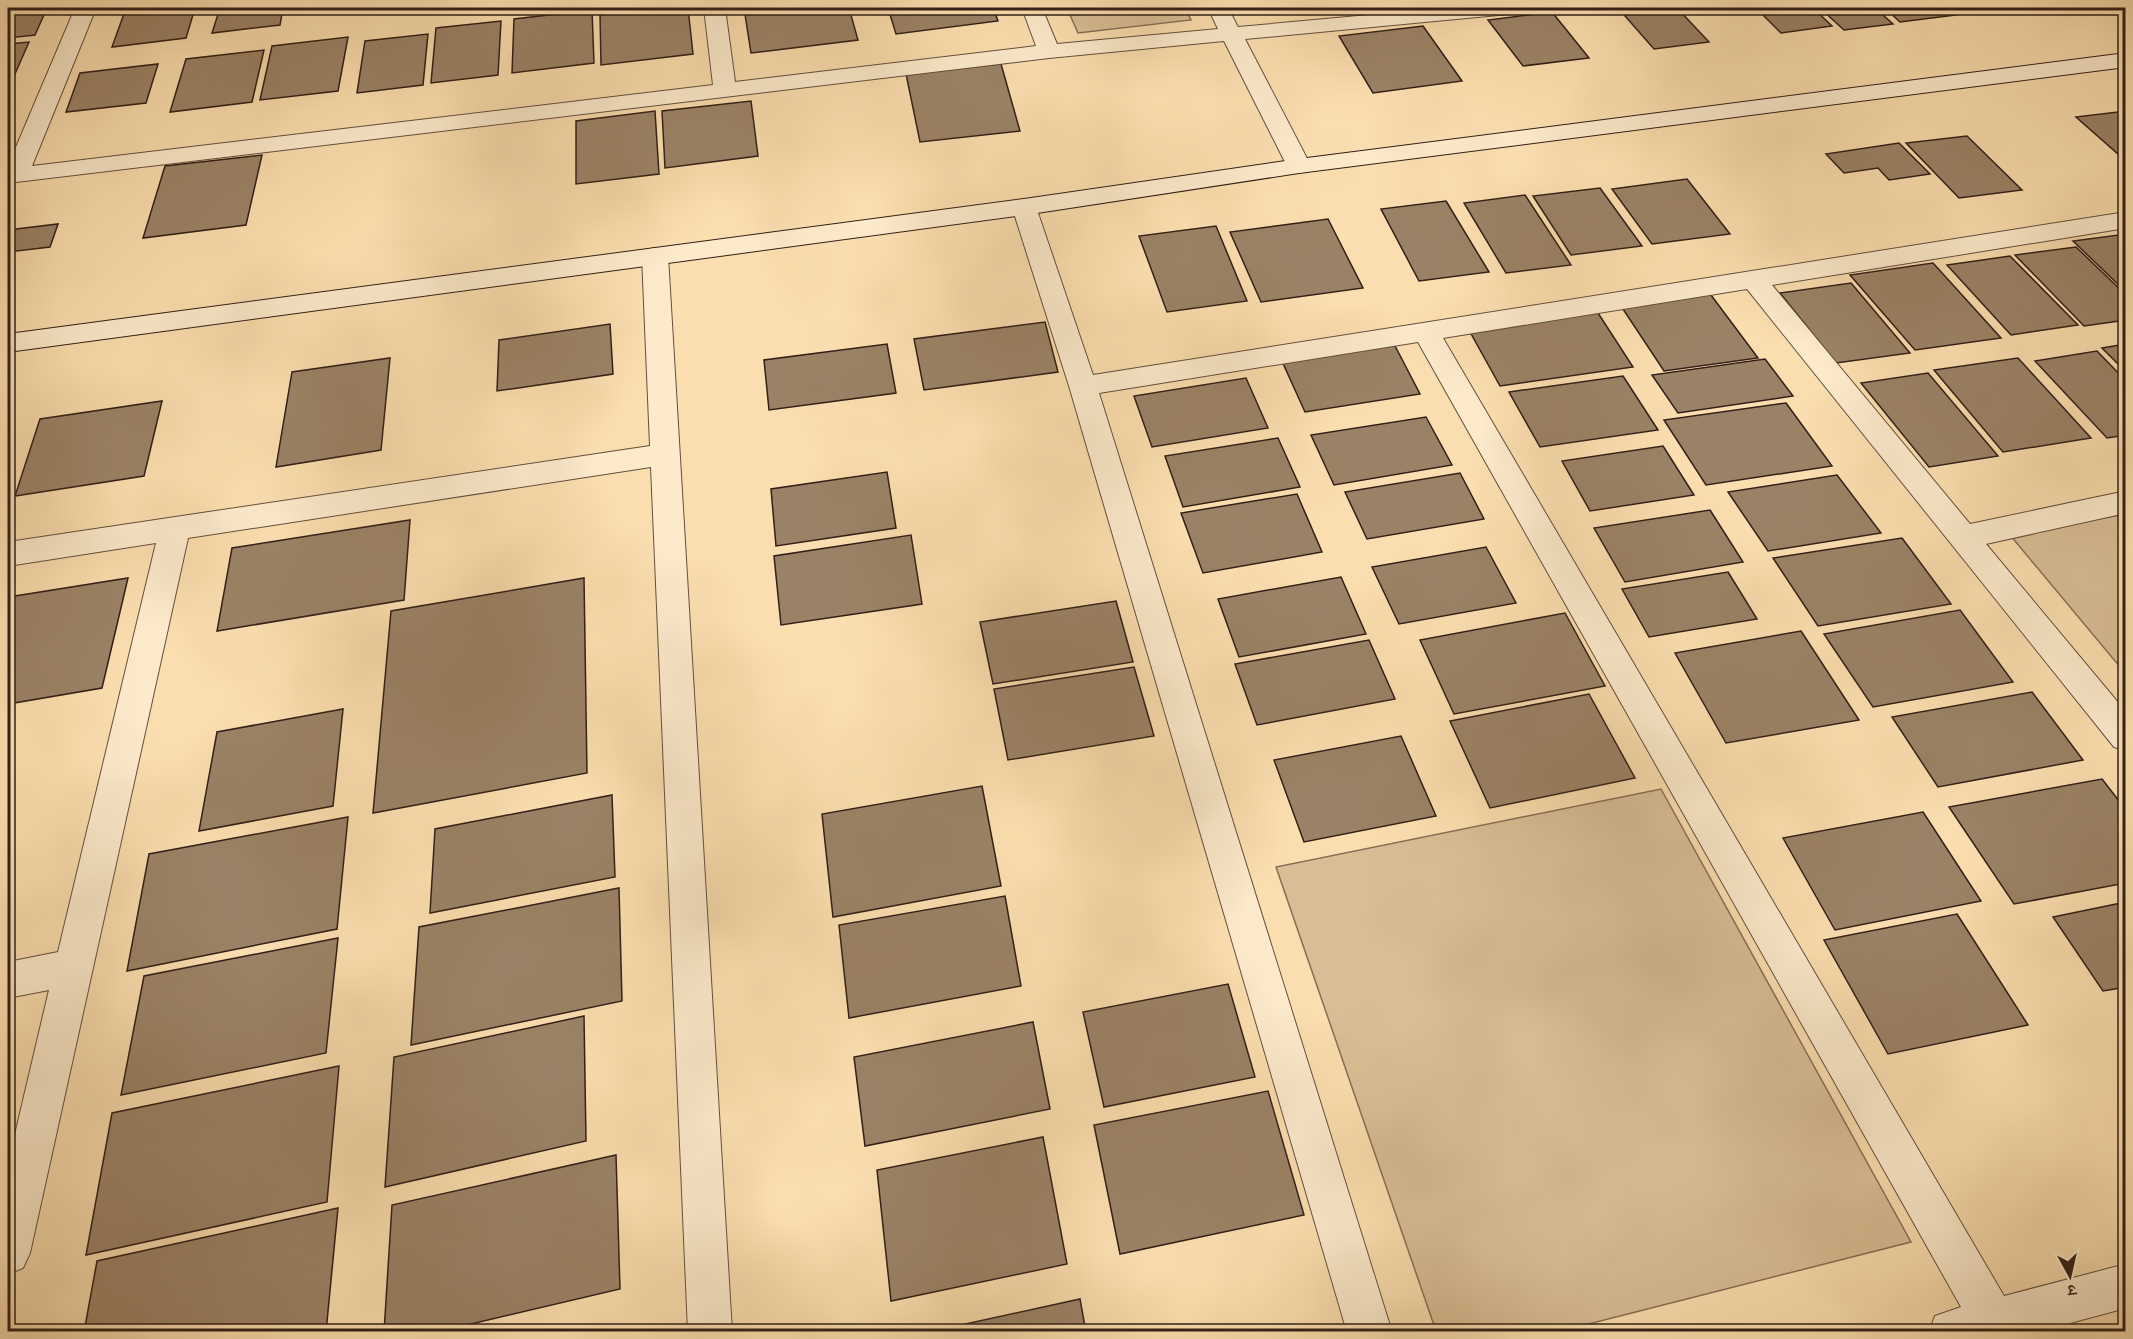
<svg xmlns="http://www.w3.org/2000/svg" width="2133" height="1339" font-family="'Old Standard TT','Noto Serif Devanagari',serif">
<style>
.green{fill:#d9be95;stroke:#866e56;stroke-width:1.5}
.building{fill:#9b8266;stroke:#321f17;stroke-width:1.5}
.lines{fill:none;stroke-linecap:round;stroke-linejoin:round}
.street-casing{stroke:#644f3d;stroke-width:2}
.secondary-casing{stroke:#321f17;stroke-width:2}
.street{fill:#fceacb;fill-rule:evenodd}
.secondary{fill:#fceacb;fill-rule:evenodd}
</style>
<rect width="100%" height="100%" fill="#fbdeaf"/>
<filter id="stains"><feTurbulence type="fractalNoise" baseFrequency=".00333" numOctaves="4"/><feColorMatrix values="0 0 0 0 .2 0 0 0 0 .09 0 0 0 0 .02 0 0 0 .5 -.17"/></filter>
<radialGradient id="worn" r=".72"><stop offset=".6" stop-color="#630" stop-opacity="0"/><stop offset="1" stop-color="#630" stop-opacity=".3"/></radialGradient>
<!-- green -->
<g class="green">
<path d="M1067 8H1185L1191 20 1078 33Z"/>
<path d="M2125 514V673L2010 535Z"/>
<path d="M1661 789 1911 1242 1561 1331H1436L1276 867Z"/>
</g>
<!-- building -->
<g class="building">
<path d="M8 8H47L35 35 8 38Z"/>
<path d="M126 8H195L186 38 112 47Z"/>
<path d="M220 8H283L280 25 212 33Z"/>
<path d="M377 8H429L376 13Z"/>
<path d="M667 8H688L693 54 601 65 600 15Z"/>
<path d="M744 8H849L858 40 751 53Z"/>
<path d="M888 8H993L998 21 896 34Z"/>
<path d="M1618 8H1677L1709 42 1654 49Z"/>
<path d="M1756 8H1813L1832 26 1781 33Z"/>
<path d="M1820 8H1875L1893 24 1844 30Z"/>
<path d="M1885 8H1948L1956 15 1900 22Z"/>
<path d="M1956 8H2009L1963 14Z"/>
<path d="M592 10 594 63 512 73 514 19Z"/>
<path d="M1552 12 1589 58 1523 66 1488 20Z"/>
<path d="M501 21 498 75 431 83 436 28Z"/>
<path d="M1423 26 1462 81 1373 93 1339 36Z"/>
<path d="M428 34 423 85 357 93 365 41Z"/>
<path d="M348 37 338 91 260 100 272 46Z"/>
<path d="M29 42 11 83H8V44Z"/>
<path d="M264 50 252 102 170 112 186 59Z"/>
<path d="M158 64 146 103 66 112 80 73Z"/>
<path d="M1001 64 1020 131 920 142 906 74Z"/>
<path d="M751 101 758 156 665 168 662 111Z"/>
<path d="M655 111 659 174 576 184V121Z"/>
<path d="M2126 111V161L2076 117Z"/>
<path d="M1967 136 2022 190 1959 198 1906 143Z"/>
<path d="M1899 143 1930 174 1889 180 1878 168 1844 173 1826 154Z"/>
<path d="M262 155 246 225 143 238 165 166Z"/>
<path d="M1687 179 1730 234 1652 244 1612 189Z"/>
<path d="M1600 188 1642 246 1571 255 1533 196Z"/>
<path d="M1525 195 1571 265 1506 273 1464 203Z"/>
<path d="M1446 201 1489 272 1419 281 1381 209Z"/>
<path d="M1328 219 1363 288 1261 302 1230 232Z"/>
<path d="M58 224 50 247 8 252V230Z"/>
<path d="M1216 226 1247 301 1167 312 1139 236Z"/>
<path d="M2126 234V292L2073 241Z"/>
<path d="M2076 247 2126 295V320L2084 326 2015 255Z"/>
<path d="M2010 256 2078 325 2011 335 1947 265Z"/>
<path d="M1933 263 2001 338 1915 350 1850 275Z"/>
<path d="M1851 283 1910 353 1836 363 1780 293Z"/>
<path d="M1708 291 1758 358 1664 371 1619 303Z"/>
<path d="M1598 313 1633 367 1500 386 1469 330Z"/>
<path d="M1045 322 1058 372 924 390 914 339Z"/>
<path d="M610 324 613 374 497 391 499 340Z"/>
<path d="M1393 342 1420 394 1305 412 1281 359Z"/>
<path d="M887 344 896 393 769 410 764 360Z"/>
<path d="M2126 344V372L2102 348Z"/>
<path d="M2097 351 2126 381V435L2107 438 2035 361Z"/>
<path d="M390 358 381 450 276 467 292 372Z"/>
<path d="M2018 358 2091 438 2003 452 1934 370Z"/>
<path d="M1765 359 1793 396 1678 413 1652 375Z"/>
<path d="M1928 373 1998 456 1929 467 1861 383Z"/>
<path d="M1623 376 1658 430 1540 447 1509 392Z"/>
<path d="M1246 378 1268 428 1152 447 1134 396Z"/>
<path d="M162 401 144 476 15 496 40 419Z"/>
<path d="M1786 403 1832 466 1706 485 1664 420Z"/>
<path d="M1426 417 1452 465 1334 485 1311 435Z"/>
<path d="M1278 438 1300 487 1183 507 1165 456Z"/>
<path d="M1663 446 1694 495 1590 511 1562 461Z"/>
<path d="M887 472 896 528 776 546 771 489Z"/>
<path d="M1460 473 1484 519 1367 539 1345 492Z"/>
<path d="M1837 475 1881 533 1768 551 1728 492Z"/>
<path d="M1297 494 1322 552 1203 573 1181 513Z"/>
<path d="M1710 510 1743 562 1625 582 1594 528Z"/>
<path d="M410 520 404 600 217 631 232 548Z"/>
<path d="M911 535 922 604 781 625 774 556Z"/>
<path d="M1902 538 1951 604 1818 626 1773 558Z"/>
<path d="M1486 547 1516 603 1399 624 1372 567Z"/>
<path d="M1728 572 1757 619 1649 637 1622 589Z"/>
<path d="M1341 577 1366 634 1239 657 1218 599Z"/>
<path d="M128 578 102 688 8 704 9 597Z"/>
<path d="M584 578 587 773 373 813 391 611Z"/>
<path d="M1116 601 1133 662 993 684 980 622Z"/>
<path d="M1960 610 2013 682 1873 707 1824 634Z"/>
<path d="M1565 613 1605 686 1454 714 1420 640Z"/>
<path d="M1801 631 1859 720 1726 743 1675 653Z"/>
<path d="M1369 640 1395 699 1257 725 1235 664Z"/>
<path d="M1134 667 1154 736 1008 760 994 689Z"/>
<path d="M2032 692 2083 760 1938 787 1892 717Z"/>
<path d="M1589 694 1635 778 1490 808 1450 721Z"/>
<path d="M343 709 333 806 199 831 217 732Z"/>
<path d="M1401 736 1436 816 1304 842 1274 760Z"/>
<path d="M2102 779 2126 810V883L2014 904 1949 807Z"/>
<path d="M982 786 1001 886 833 917 822 814Z"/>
<path d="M612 795 615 877 430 913 435 829Z"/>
<path d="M1923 812 1981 901 1835 930 1783 838Z"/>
<path d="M348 817 337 929 127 971 149 854Z"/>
<path d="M619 888 622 1001 411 1045 419 927Z"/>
<path d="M1005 896 1021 986 849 1018 839 925Z"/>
<path d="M2126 902V987L2103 991 2053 917Z"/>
<path d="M1957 914 2028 1025 1888 1054 1824 940Z"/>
<path d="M338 938 326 1053 121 1095 144 976Z"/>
<path d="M1228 984 1255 1077 1104 1107 1083 1012Z"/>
<path d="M584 1016 586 1141 385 1187 394 1057Z"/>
<path d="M1033 1022 1050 1109 865 1146 854 1057Z"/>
<path d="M339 1066 327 1202 86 1255 112 1113Z"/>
<path d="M1268 1091 1304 1215 1120 1254 1094 1125Z"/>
<path d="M1043 1137 1067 1264 891 1301 877 1170Z"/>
<path d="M616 1155 620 1289 437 1332H384L392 1205Z"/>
<path d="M338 1208 326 1332H84L97 1261Z"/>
<path d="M1080 1299 1086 1332H929Z"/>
</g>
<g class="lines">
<!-- street casing -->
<g class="street-casing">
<g id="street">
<path d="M75 8H96L32 166 713 85 704 8H725L735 82 1036 46 1022 8H1042L1057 44 1218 29 1208 8H1228L1238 27 1446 8H1520L1517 13 1509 14 1245 39 1311 166 1308 171 1299 173 1290 171 1287 166 1224 41 1049 58 8 183V166Z"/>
<path d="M1024 199 1033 202 1036 207 1093 375 2126 212V228L1772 285 1970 524 2126 491V513L1986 544 2126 712V751L2114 747 1747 289 1443 338 2004 1296 2126 1264V1308L2037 1332H1929L1935 1316 1961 1307 1418 342 1099 393 1392 1332H1347L1069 386 1012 207 1015 202Z"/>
<path d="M655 248 664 250 668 256 732 1332H688L651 467 188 538 30 1253 23 1268 8 1274V1164L49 990 8 998V962L58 952 156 543 8 566V542L650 446 642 256 646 250Z"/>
</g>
</g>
<!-- secondary casing -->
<g class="secondary-casing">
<path id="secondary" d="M2126 53V67L1299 173 1024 215 8 352V334L1024 199 1299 159Z"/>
</g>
<!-- street -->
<use href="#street" class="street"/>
<!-- secondary -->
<use href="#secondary" class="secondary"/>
</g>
<!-- margin -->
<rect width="2133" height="1339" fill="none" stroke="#fbdeaf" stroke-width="30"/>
<rect x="9" y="9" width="2115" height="1321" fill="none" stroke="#321f17" stroke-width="3"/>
<rect x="15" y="15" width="2103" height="1309" fill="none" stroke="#321f17" stroke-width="1.5"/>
<!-- north arrow -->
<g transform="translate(2070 1276) rotate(172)" stroke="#fceacb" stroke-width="4.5" paint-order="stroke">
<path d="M0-4.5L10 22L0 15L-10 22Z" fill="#321f17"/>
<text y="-9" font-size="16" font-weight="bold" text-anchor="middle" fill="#321f17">उ</text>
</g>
<rect width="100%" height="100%" filter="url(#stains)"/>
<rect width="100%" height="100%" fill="url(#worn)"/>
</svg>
